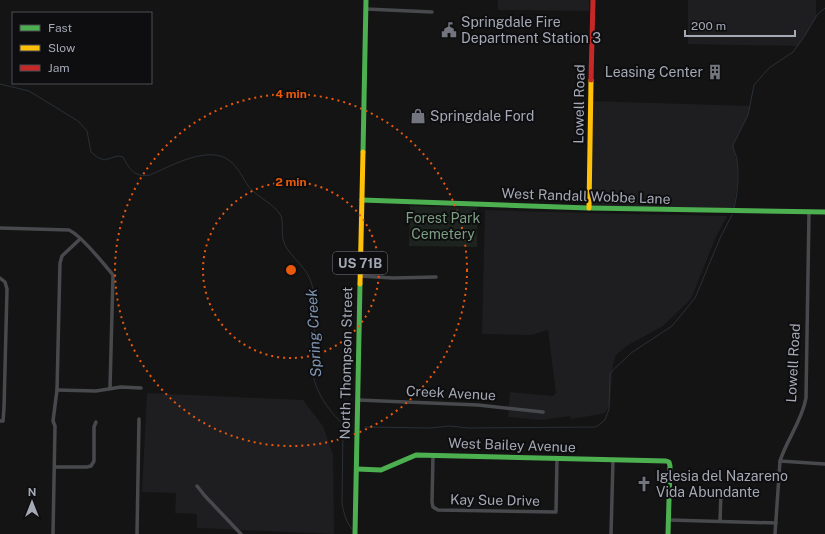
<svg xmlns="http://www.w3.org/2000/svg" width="825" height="534" font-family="'Public Sans',sans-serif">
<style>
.built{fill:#1e1e20}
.green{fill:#1d231e}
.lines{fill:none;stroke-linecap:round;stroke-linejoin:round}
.stream{stroke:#2a3037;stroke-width:1}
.street{stroke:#48494d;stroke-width:3.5}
.fast{stroke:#4caf50;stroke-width:5}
.slow{stroke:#ffc107;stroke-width:5}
.jam{stroke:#c62828;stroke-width:5}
.ring{fill:none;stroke:#e8590c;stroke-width:2;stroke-dasharray:2 4}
.labels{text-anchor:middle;stroke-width:4;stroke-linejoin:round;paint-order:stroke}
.shield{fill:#0e0e10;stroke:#787a84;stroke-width:1}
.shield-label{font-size:13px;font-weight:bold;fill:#a5a9b5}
.poi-label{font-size:14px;fill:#a5a9b5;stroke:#0e0e10;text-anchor:start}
.street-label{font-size:14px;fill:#a5a9b5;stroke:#0e0e10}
.park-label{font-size:14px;fill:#7d9f82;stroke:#0e0e10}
.water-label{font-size:15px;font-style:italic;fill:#7d93af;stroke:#0e0e10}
.centre{fill:#e8590c;stroke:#0e0e10;stroke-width:2}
.ring-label{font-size:12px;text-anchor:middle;font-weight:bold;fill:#e8590c;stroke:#0e0e10;stroke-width:4;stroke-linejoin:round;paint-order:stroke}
</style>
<rect width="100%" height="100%" fill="#141414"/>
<!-- built -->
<g class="built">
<path d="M498 0H589V11L498 10Z"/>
<path d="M688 0H816V17L804 37 798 46 688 44Z"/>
<path d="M591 101 750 106 748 115 733 145 737 163V186L734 209 589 208Z"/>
<path d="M485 210 590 213 727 216 715 239 691 299 663 326 628 345 616 355 613 364 610 404 606 412 601 414 571 419 570 416 542 420 508 417 510 392 553 396 556 393 548 330 531 335 482 334Z"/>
<path d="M147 393 303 400 323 426 333 455 334 534 197 528V514L175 513 176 493 142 492Z"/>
</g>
<!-- green -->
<path class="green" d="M410 206 477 207V247L409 246Z"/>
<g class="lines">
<!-- stream -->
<g class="stream">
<path d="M0 84 29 91 78 121 87 131 91 152 97 157 104 160 118 156 123 157C129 168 134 178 150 175 171 166 209 144 230 161 239 168 243 179 249 187 258 198 275 204 281 216 284 223 280 235 285 245 292 258 307 268 311 282 316 295 313 308 313 321 314 328 316 336 315 343 312 354 310 363 313 375 316 390 324 403 334 415 338 419 341 421 343 427L342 504C344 513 346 522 352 529"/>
<path d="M734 208C738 193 739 176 737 160 737 155 733 151 733 145L748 115 754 85 769 68 793 52 804 37 817 15 825 8"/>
<path d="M343 427H351"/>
<path d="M365 427 431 428 450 426 468 428 596 427 605 420 609 409 610 373 631 353 672 326 695 298 721 236 732 215"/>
</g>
<!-- street -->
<g class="street">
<path d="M366 9 432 12"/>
<path d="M0 228 69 230C82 236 103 263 113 275L110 388"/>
<path d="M360 276 393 278 436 277"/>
<path d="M0 278 5 282 7 289 4 408 3 421H0"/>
<path d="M57 390 96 391 121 387 141 388"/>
<path d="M358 400 478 405 543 412"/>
<path d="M433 455 432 502 433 507 438 510 556 512 557 458"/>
<path d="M780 461 825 464"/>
<path d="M55 467H87L91 466 94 461V427L96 422"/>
<path d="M197 486 205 496 241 534"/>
<path d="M669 520 776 523"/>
<path d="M720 521 721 493"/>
<path d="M53 534 55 426 53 421 57 390 60 263 62 256 80 239"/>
<path d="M137 534 139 419"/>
<path d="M611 534 613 460"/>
<path d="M775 534 780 461C787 439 802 421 806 398L809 212"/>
</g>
<!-- fast -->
<g class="fast">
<path d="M363 152 366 0"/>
<path d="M362 200 589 208 825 212"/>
<path d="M357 469 381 470 416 455 666 461 669 462 670 466 668 534"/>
<path d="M355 534 360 284"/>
</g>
<!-- slow -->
<g class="slow">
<path d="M589 208 591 80"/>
<path d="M360 284 363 152"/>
</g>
<!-- jam -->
<path class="jam" d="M591 80 593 0"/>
</g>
<!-- distance rings -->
<g class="ring">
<circle cx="291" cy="270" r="88"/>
<circle cx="291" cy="270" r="176"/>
</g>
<!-- icons -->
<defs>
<g id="civic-bare" transform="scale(1.2)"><path d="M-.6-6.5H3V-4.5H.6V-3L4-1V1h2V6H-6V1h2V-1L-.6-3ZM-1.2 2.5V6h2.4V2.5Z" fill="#72757d" stroke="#0e0e10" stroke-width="2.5" paint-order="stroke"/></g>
<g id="building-bare" transform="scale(1.2)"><path d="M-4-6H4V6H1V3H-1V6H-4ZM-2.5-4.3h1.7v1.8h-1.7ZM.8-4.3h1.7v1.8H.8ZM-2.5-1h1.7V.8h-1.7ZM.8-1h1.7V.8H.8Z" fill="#72757d" stroke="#0e0e10" stroke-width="2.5" paint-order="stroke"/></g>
<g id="shop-bare" transform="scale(1.2)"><path d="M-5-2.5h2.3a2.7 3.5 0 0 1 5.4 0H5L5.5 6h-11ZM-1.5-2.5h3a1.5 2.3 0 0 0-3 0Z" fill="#72757d" stroke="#0e0e10" stroke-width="2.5" paint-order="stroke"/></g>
<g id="church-bare" transform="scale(1.2)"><path d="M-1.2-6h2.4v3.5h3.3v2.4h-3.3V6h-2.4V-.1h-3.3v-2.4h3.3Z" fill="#72757d" stroke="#0e0e10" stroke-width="2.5" paint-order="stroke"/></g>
</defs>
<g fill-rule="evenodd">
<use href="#civic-bare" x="449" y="30"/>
<use href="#building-bare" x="715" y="72"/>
<use href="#shop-bare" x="418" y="116"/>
<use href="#church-bare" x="644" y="484"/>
</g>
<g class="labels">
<!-- shield labels -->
<rect class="shield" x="333" y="252" width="54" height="22" rx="3"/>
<g class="shield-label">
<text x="360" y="268">US 71B</text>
</g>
<!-- poi labels -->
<g class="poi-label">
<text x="461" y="27">Springdale Fire<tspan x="461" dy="16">Department Station 3</tspan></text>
<text x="703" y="77" text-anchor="end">Leasing Center</text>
<text x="430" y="121">Springdale Ford</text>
<text x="656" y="481">Iglesia del Nazareno<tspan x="656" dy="16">Vida Abundante</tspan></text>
</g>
<!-- street labels -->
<g class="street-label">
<text transform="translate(579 104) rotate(-89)" y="5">Lowell Road</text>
<text transform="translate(586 196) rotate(2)" y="5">West Randall Wobbe Lane</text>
<text transform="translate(346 363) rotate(-89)" y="5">North Thompson Street</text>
<text transform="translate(793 363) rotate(-87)" y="5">Lowell Road</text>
<text transform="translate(451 393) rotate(3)" y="5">Creek Avenue</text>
<text transform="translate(512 445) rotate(2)" y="5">West Bailey Avenue</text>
<text transform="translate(495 500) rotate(1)" y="5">Kay Sue Drive</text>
</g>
<!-- park labels -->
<g class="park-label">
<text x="443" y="223">Forest Park<tspan x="443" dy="16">Cemetery</tspan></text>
</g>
<!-- water labels -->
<g class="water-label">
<text transform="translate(314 333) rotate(-93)" y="5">Spring Creek</text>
</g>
</g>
<circle cx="291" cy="270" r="6" class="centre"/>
<g class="ring-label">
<text x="291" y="98">4 min</text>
<text x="291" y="186">2 min</text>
</g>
<!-- legend -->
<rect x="12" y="12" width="140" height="72" fill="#0e0e10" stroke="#4a4c52"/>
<rect x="20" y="25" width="20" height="6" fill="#4caf50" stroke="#4a4c52"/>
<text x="48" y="32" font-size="12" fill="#a5a9b5">Fast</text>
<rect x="20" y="45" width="20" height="6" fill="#ffc107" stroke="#4a4c52"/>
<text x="48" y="52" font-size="12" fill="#a5a9b5">Slow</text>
<rect x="20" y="65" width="20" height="6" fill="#c62828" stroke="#4a4c52"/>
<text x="48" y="72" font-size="12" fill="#a5a9b5">Jam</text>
<!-- north arrow -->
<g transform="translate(32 502)" stroke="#0e0e10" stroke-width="3" paint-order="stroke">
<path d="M0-3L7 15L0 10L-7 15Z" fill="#a5a9b5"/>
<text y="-6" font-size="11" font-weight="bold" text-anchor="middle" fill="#a5a9b5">N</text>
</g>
<!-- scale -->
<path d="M685 30v6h110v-6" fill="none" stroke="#a5a9b5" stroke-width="2"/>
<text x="691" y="30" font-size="12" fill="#a5a9b5" stroke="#0e0e10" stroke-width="3" paint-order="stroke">200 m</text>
</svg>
